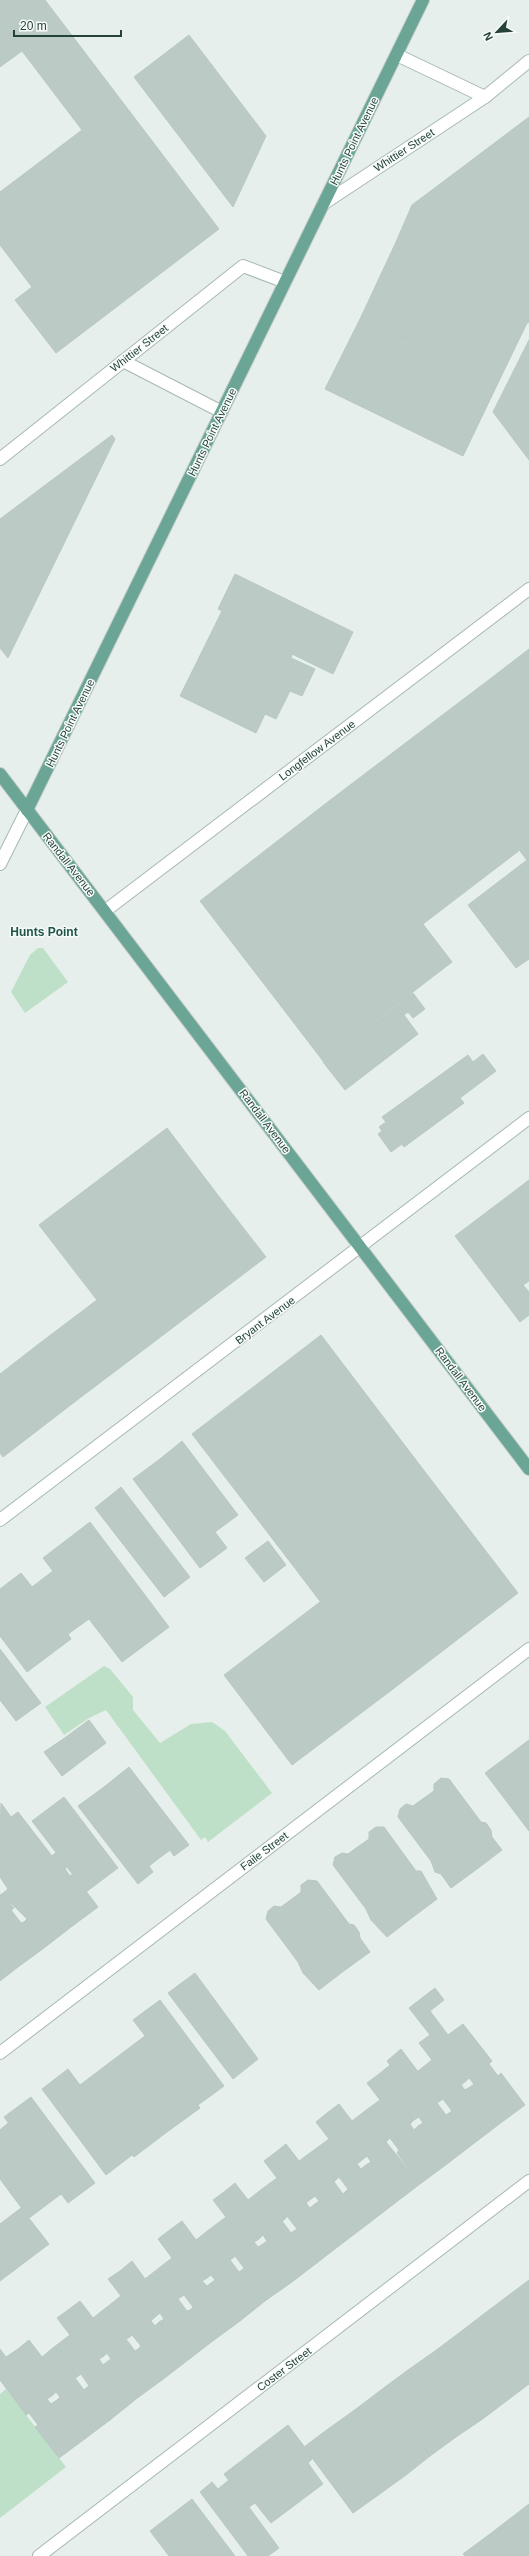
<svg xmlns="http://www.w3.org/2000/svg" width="529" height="2556" font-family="Arial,sans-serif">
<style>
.green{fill:#bfe0c8}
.building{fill:#bbcac4;stroke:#b8c9c2}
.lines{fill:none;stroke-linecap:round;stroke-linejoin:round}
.minor-casing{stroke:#a8b8b2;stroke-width:14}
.major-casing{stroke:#c2cac8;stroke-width:14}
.minor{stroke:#fff;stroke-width:12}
.major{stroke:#6aa596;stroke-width:12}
.labels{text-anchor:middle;stroke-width:3;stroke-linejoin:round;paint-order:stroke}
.street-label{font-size:11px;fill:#24423a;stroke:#f7fbf9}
.neighbourhood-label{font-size:12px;font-weight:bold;fill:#1f5548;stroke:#f7fbf9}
</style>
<rect width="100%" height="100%" fill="#e6efeb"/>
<!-- green -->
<g class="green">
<path d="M38 948H43L68 982 25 1013 11 992 30 955Z"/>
<path d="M104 1666 110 1669 133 1697V1710L160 1743 191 1724 212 1722 225 1731 272 1793 208 1842 205 1837 201 1840 106 1710 89 1718 64 1735 45 1707Z"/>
<path d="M6 2389 66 2467 0 2518V2394Z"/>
</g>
<!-- building -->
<g class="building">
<path d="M0 0H45L219 229 56 353 15 300 32 287 0 245V192L82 130 0 22Z"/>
<path d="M0 22 22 51 0 67Z"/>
<path d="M189 35 266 136 233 207 134 77Z"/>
<path d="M529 117V260L460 169Z"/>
<path d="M460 169 529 260V322L527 323 505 296 396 242 412 205Z"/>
<path d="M396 242 505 296 527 323 498 383 361 317Z"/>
<path d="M361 317 498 383 463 456 325 389Z"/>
<path d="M529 340V460L493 412Z"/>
<path d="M112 435 115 439 8 658 0 648V519Z"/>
<path d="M235 574 353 632 333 674 292 654 291 658 315 669 302 696 290 691 276 719 265 714 256 733 180 696 222 611 218 609Z"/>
<path d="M529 649V730L490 679Z"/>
<path d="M490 679 529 730V843L423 924 329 801Z"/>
<path d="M329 801 403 898 274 997 200 901Z"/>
<path d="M529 843V863L520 851Z"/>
<path d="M527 860 529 863V959L516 968 468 905Z"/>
<path d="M403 898 452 962 323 1061 274 997Z"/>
<path d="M413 993 425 1009 413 1018 408 1012 404 1015 418 1034 345 1090 323 1062Z"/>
<path d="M483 1054 496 1071 460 1098 464 1103 404 1147 402 1144 391 1152 378 1134 382 1131 379 1127 386 1122 382 1117 468 1055 473 1062Z"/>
<path d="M167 1128 217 1194 90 1291 39 1225Z"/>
<path d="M529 1180V1281L523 1285 529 1292V1315L520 1322 455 1236Z"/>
<path d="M217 1194 266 1257 138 1354 90 1291Z"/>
<path d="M97 1300 138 1354 81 1397 40 1343Z"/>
<path d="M321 1335 419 1464 291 1563 192 1434Z"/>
<path d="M40 1343 81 1397 3 1457 0 1453V1374Z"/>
<path d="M182 1441 238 1515 215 1532 160 1459Z"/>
<path d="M160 1459 227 1548 200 1568 133 1479Z"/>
<path d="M419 1464 518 1593 389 1692 291 1563Z"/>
<path d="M121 1487 190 1577 164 1597 95 1508Z"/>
<path d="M90 1522 169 1627 122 1662 89 1619 68 1634 71 1639 27 1672 0 1636V1589L21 1573 32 1587 53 1571 43 1558Z"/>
<path d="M268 1541 286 1565 264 1582 245 1558Z"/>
<path d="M320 1602 389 1692 292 1765 224 1675Z"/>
<path d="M0 1649 41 1703 16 1721 0 1700Z"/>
<path d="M89 1720 106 1743 83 1760 66 1737Z"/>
<path d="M66 1737 83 1760 62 1776 44 1752Z"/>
<path d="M529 1740V1831L485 1773Z"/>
<path d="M129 1767 189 1845 174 1856 170 1850 158 1859 104 1787Z"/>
<path d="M441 1778 449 1779 481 1822 486 1823 491 1830 492 1837 502 1850 477 1869 424 1798 434 1791V1784Z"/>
<path d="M104 1787 158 1859 149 1866 153 1872 138 1884 78 1806Z"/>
<path d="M64 1797 118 1868 86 1892 32 1821Z"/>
<path d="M424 1798 477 1869 451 1888 441 1874 435 1872 431 1861 398 1817 400 1809 406 1804 413 1806Z"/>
<path d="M1 1803 11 1817 18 1812 52 1856 55 1853 67 1867 65 1869 70 1876 73 1874 98 1907 71 1927 0 1834Z"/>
<path d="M376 1827H384L416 1871H421L437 1899 413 1917 359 1846 369 1839V1832Z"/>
<path d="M0 1834 71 1927 44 1948 24 1922 27 1919 2 1894 8 1889 0 1877Z"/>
<path d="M359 1846 413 1917 387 1937 371 1920 366 1909 333 1865 335 1857 342 1853 348 1854Z"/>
<path d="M308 1880 317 1881 349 1924 354 1925 359 1932 360 1938 370 1952 345 1970 292 1899 301 1892V1885Z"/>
<path d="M2 1894 14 1908 11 1910 21 1923 24 1922 44 1948 18 1967 0 1944V1895Z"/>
<path d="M292 1899 345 1970 319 1990 303 1973 298 1962 266 1919 268 1911 274 1906 281 1907Z"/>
<path d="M0 1944 18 1967 0 1981Z"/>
<path d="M195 1973 258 2059 233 2079 168 1993Z"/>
<path d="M435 1988 444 2000 430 2011 448 2035 463 2024 492 2061 489 2064 498 2076 501 2073 525 2105 498 2125 470 2087 474 2084 469 2078 466 2081 409 2008Z"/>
<path d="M160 2000 224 2086 198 2105 133 2020Z"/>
<path d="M430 2035 466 2081 461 2085 465 2090 470 2087 498 2125 473 2144 449 2113 452 2111 443 2099 440 2101 418 2071 432 2060 419 2043Z"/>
<path d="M145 2036 200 2108 167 2132 113 2060Z"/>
<path d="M401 2049 440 2101 437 2103 446 2115 449 2113 473 2144 447 2164 418 2126 423 2123 419 2117 414 2120 379 2074 390 2065 387 2061Z"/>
<path d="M113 2060 167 2132 134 2157 80 2085Z"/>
<path d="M68 2069 132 2155 106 2175 42 2089Z"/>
<path d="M379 2074 414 2120 410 2124 414 2130 418 2126 447 2164 420 2184 397 2153 399 2150 390 2138 387 2141 365 2111 380 2100 367 2083Z"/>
<path d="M31 2097 95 2183 68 2203 4 2117Z"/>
<path d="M339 2104 352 2121 365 2111 387 2141 386 2142 420 2184 395 2203 366 2165 371 2162 367 2156 362 2160 327 2113Z"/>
<path d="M327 2113 362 2160 357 2164 361 2169 366 2165 395 2203 369 2223 345 2192 348 2189 339 2177 336 2180 314 2150 329 2139 316 2122Z"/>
<path d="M8 2123 61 2194 29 2218 0 2179V2130Z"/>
<path d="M286 2144 299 2161 314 2150 336 2180 334 2182 343 2194 345 2192 369 2223 344 2242 315 2204 319 2201 315 2196 311 2199 276 2152Z"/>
<path d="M276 2152 311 2199 306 2203 310 2208 315 2204 344 2242 318 2262 294 2231 297 2229 287 2216 285 2219 262 2189 277 2178 264 2161Z"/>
<path d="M235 2183 248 2200 262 2189 285 2219 282 2221 291 2233 294 2231 318 2262 292 2282 263 2244 267 2241 263 2235 259 2239 224 2192Z"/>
<path d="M224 2192 259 2239 254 2242 258 2247 263 2244 292 2282 265 2301 242 2270 244 2268 235 2256 233 2258 210 2229 226 2217 213 2200Z"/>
<path d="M21 2208 49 2244 0 2281V2224Z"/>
<path d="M182 2221 196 2240 210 2229 233 2258 230 2260 239 2272 242 2270 265 2301 240 2321 211 2283 215 2280 211 2275 207 2278 171 2229Z"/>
<path d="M171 2229 207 2278 202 2281 207 2286 211 2283 240 2321 214 2340 190 2310 193 2307 184 2295 181 2297 159 2268 172 2258 158 2239Z"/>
<path d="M132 2261 145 2279 159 2268 181 2297 178 2299 187 2311 190 2310 214 2340 188 2360 159 2322 164 2319 160 2313 155 2317 120 2271Z"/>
<path d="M120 2271 155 2317 151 2321 155 2326 159 2322 188 2360 162 2380 138 2349 141 2346 132 2335 130 2337 107 2307 121 2296 108 2279Z"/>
<path d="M529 2280V2363L489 2310Z"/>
<path d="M80 2301 93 2318 107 2307 130 2337 126 2339 135 2351 138 2349 162 2380 136 2399 108 2361 111 2359 107 2353 104 2356 68 2310Z"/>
<path d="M68 2310 104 2356 99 2359 103 2365 108 2361 136 2399 110 2420 86 2388 89 2386 81 2374 77 2377 54 2347 70 2335 57 2318Z"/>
<path d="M489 2310 529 2363V2384L513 2396 463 2330Z"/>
<path d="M463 2330 513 2396 484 2418 435 2351Z"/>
<path d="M29 2340 42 2357 54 2347 77 2377 75 2378 84 2390 86 2388 110 2420 86 2438 57 2400 60 2397 56 2392 53 2395 18 2349Z"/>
<path d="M0 2349 6 2357 18 2349 53 2395 47 2399 51 2404 57 2400 86 2438 59 2458 35 2427 38 2425 29 2413 26 2415 0 2380Z"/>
<path d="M435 2351 484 2418 456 2437 408 2370Z"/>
<path d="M408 2370 456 2437 430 2456 381 2390Z"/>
<path d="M381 2390 430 2456 406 2475 356 2409Z"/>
<path d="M356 2409 406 2475 377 2496 328 2429Z"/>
<path d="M288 2425 313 2458 308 2463 323 2484 271 2523 255 2503 249 2507 224 2474Z"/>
<path d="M328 2429 377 2496 353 2513 304 2447Z"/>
<path d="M229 2480 279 2548 268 2556H248L200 2492 212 2482 218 2489Z"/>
<path d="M192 2499 235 2556H169L150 2531Z"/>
<path d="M529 2504V2531L516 2514Z"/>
<path d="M516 2514 529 2531V2556H507L490 2534Z"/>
<path d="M490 2534 507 2556H465L463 2554Z"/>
</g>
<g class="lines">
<!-- minor casing -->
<g class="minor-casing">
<g id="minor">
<path d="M397 55 485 97"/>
<path d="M323 204 485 97 529 61"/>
<path d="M123 361 222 412"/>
<path d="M0 459 243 266 285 282"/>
<path d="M0 864 27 810"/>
<path d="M105 911 529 589"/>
<path d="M0 1520 529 1118"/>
<path d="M0 2053 529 1649"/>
<path d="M39 2556 529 2181"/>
</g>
</g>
<!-- major casing -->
<g class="major-casing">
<g id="major">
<path d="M0 774 529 1469"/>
<path d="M27 810 423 0"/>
</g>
</g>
<!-- minor -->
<use href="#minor" class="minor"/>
<!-- major -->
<use href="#major" class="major"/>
</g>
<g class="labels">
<!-- street labels -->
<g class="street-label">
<text transform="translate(354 141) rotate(-64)" y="4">Hunts Point Avenue</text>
<text transform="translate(404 150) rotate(-33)" y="4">Whittier Street</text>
<text transform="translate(139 348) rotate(-38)" y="4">Whittier Street</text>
<text transform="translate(212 432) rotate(-64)" y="4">Hunts Point Avenue</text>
<text transform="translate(70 723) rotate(-64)" y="4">Hunts Point Avenue</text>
<text transform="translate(317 750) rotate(-37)" y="4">Longfellow Avenue</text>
<text transform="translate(69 864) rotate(52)" y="4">Randall Avenue</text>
<text transform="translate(265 1121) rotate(53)" y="4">Randall Avenue</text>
<text transform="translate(265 1320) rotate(-37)" y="4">Bryant Avenue</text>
<text transform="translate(461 1379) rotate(53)" y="4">Randall Avenue</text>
<text transform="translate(264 1851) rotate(-37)" y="4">Faile Street</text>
<text transform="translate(284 2369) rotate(-37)" y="4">Coster Street</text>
</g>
<!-- neighbourhood labels -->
<g class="neighbourhood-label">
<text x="44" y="936">Hunts Point</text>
</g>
</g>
<!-- north arrow -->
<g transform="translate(497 32) rotate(244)" stroke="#f7fbf9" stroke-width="3" paint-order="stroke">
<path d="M0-3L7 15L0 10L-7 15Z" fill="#24423a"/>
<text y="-6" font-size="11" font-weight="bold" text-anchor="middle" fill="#24423a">N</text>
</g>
<!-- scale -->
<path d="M14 30v6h107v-6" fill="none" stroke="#24423a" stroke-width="2"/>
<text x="20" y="30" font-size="12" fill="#24423a" stroke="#f7fbf9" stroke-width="3" paint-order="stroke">20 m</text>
</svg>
